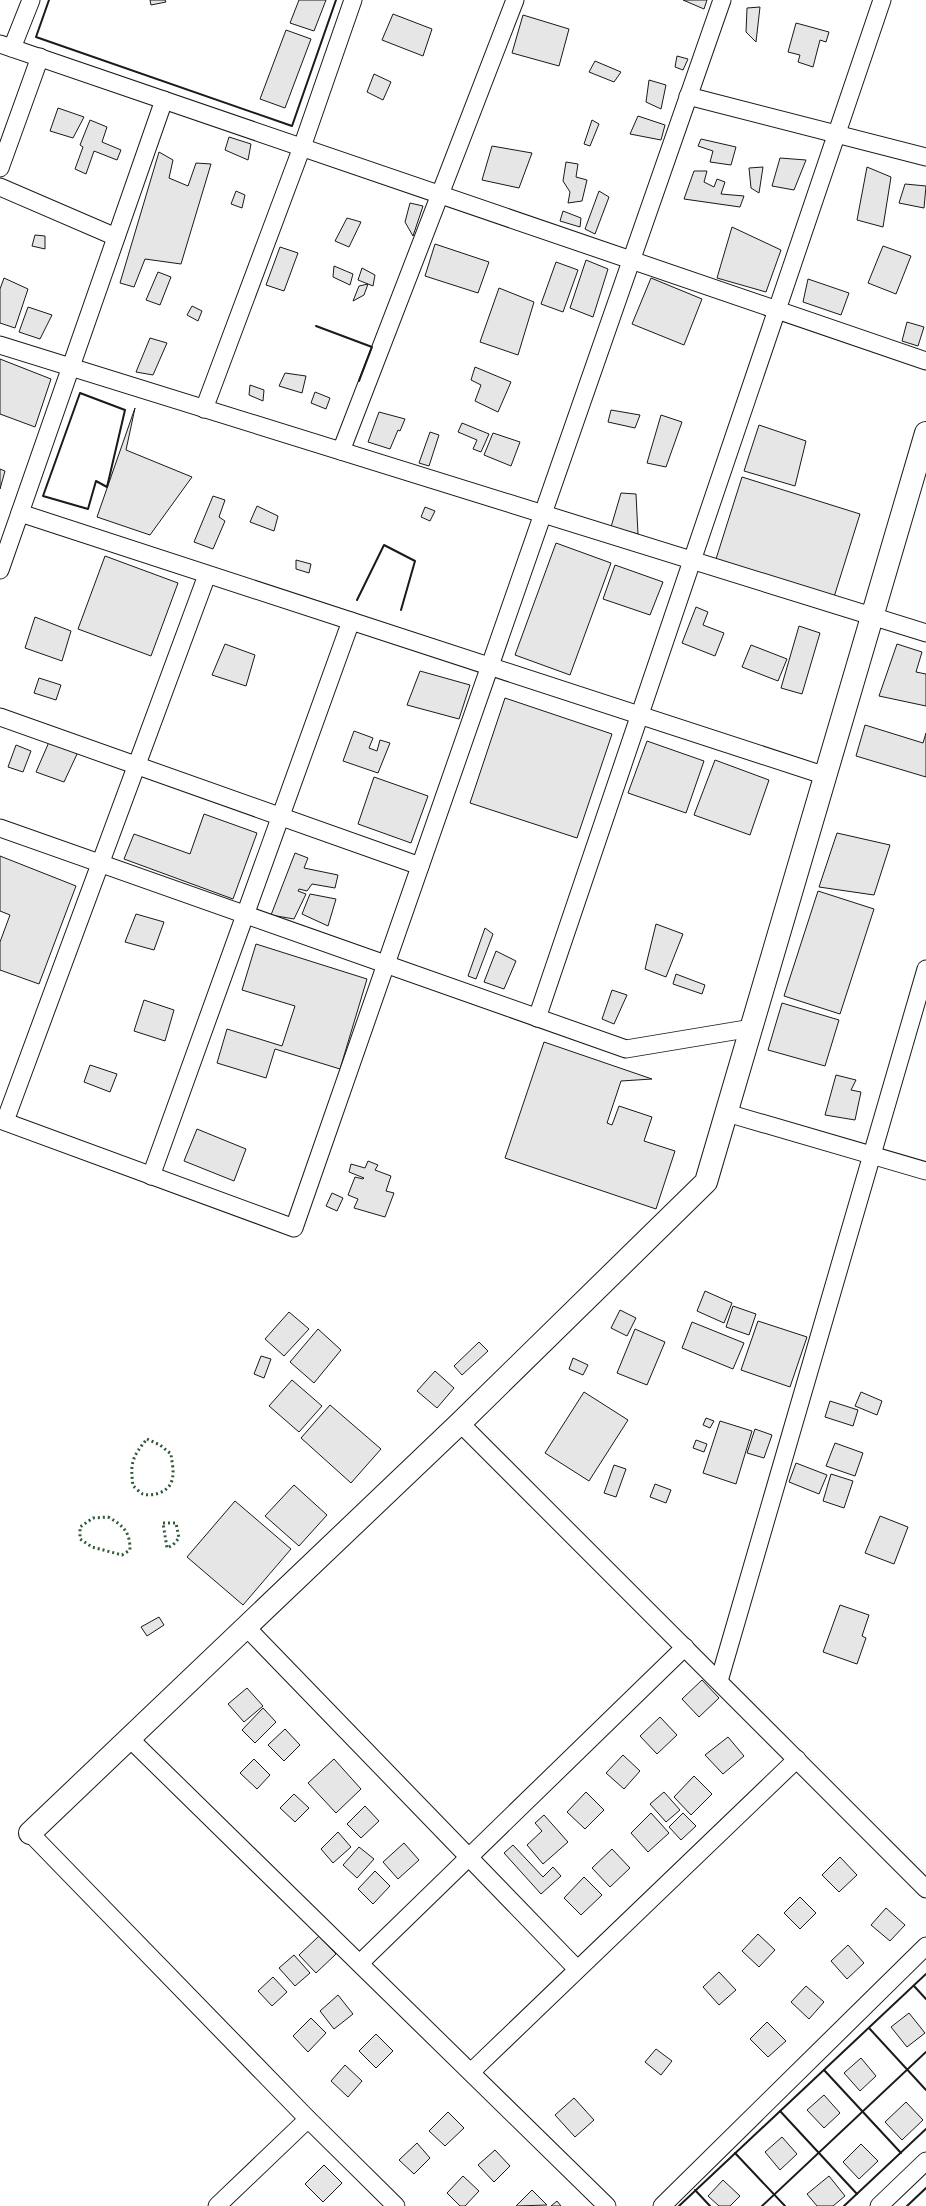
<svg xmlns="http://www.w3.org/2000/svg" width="926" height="2206" font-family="'Public Sans',sans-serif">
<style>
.building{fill:#e6e6e6;stroke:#1a1a1a}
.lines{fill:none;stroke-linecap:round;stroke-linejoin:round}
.street-casing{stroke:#1a1a1a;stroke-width:19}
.primary-casing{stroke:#1a1a1a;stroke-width:24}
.street{stroke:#fff;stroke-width:17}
.primary{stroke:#fff;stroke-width:22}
.hedge{stroke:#2b5a34;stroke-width:3;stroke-dasharray:2 3;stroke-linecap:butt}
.wall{stroke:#1a1a1a;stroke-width:2}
</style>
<rect width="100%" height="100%" fill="#fff"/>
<!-- building -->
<g class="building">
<path d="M150 0H165L166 2 151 5Z"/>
<path d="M299 0H326L314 31 290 23Z"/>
<path d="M683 0H707L704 9Z"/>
<path d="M760 7 756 42 746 32 747 8Z"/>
<path d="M393 14 432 29 423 56 382 40Z"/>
<path d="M523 15 569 29 559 66 512 53Z"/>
<path d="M796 23 829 32 826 42 820 40 813 67 798 62 800 55 788 52Z"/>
<path d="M286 30 311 39 285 108 260 99Z"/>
<path d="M677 56 688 59 683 70 675 67Z"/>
<path d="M595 61 621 72 614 82 589 72Z"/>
<path d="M374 74 391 82 383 100 367 92Z"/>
<path d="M649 80 666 85 661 109 646 102Z"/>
<path d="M58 108 84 117 73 138 50 131Z"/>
<path d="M638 116 665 125 661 140 630 134Z"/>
<path d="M90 120 107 127 102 142 121 150 117 160 94 151 86 174 75 169 83 147 80 145Z"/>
<path d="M592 120 599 124 590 146 584 144Z"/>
<path d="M229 137 251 144 248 160 225 150Z"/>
<path d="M701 139 736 147 731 165 710 162 713 151 698 146Z"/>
<path d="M492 146 532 153 519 188 482 180Z"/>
<path d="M159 152 173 160 169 178 188 186 196 163 211 164 181 264 145 259 134 287 120 283Z"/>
<path d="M780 158 806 160 794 190 772 186Z"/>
<path d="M566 162 578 164 576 177 587 180 582 201 568 203 570 192 563 181Z"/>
<path d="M763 167 759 193 751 188 749 168Z"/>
<path d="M867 167 891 177 883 227 857 220Z"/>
<path d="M694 171H707L704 182 714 187 717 179 725 182 721 194 744 196 740 207 684 199Z"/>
<path d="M905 184 926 186 924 208 899 203Z"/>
<path d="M236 191 245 195 242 208 231 204Z"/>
<path d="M599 191 609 197 595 234 585 229Z"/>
<path d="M410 203 423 206 413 236 405 222Z"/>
<path d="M563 211 581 218 580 227 560 221Z"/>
<path d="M347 218 361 222 349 247 335 241Z"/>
<path d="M732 227 781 250 766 292 717 278Z"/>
<path d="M35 235 45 236V249L32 246Z"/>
<path d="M435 244 489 262 478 293 425 276Z"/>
<path d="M883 246 911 256 896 294 868 283Z"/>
<path d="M280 247 298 253 284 291 266 285Z"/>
<path d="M586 260 608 269 593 317 570 308Z"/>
<path d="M556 262 578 270 563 312 541 304Z"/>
<path d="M334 266 353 274 350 285 333 277Z"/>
<path d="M362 268 375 275 373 286 358 280Z"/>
<path d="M158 272 171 277 160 305 146 300Z"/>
<path d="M4 278 28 289 15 328 0 323V289Z"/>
<path d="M651 278 702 299 684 345 632 324Z"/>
<path d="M808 279 849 293 841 315 803 302Z"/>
<path d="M368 284 364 295 353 301 359 286Z"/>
<path d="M499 288 534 302 518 355 480 342Z"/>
<path d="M192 306 202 311 198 321 187 315Z"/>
<path d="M28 307 52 315 40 339 19 332Z"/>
<path d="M907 322 924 327 918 346 902 341Z"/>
<path d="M150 338 167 343 153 375 136 372Z"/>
<path d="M0 359 51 379 35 427 0 414Z"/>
<path d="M475 367 511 382 498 412 475 401 481 385 471 380Z"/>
<path d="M285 373 306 376 302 393 279 386Z"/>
<path d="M250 385 264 390 263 401 249 395Z"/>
<path d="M315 392 330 398 326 409 311 403Z"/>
<path d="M135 408 126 450 192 477 150 535 97 517Z"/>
<path d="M611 410 640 415 635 428 608 422Z"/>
<path d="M379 412 405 419 400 431 398 430 390 449 368 442Z"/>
<path d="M661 415 682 422 666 467 647 463Z"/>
<path d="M462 423 489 434 481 452 473 449 477 440 458 432Z"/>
<path d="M759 425 806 441 795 486 744 471Z"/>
<path d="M430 432 439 435 429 466 419 463Z"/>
<path d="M493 433 520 442 511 466 484 455Z"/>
<path d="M0 469 5 471 0 489Z"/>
<path d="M742 477 860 514 834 597 716 559Z"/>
<path d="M621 493 636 494 638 534 611 527Z"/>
<path d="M213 496 225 500 219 517 225 521 213 549 194 542Z"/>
<path d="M257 506 278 516 274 531 250 522Z"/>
<path d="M425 507 435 511 430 521 421 517Z"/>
<path d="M556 543 611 563 570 675 515 655Z"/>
<path d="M105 556 178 583 151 656 78 629Z"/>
<path d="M296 560 311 564 309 573 296 569Z"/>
<path d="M615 565 663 582 650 615 603 599Z"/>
<path d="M696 607 708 612 703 625 724 633 715 656 682 643Z"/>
<path d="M35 617 71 631 62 661 25 648Z"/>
<path d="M799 626 820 633 802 694 781 688Z"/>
<path d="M225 644 255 655 246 686 212 675Z"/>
<path d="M897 644 922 652 916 672 926 674V706L879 696Z"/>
<path d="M751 645 787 659 778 681 742 667Z"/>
<path d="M420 671 470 685 459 719 407 705Z"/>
<path d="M39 678 61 685 56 700 34 693Z"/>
<path d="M505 698 612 734 577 838 470 803Z"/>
<path d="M865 725 923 743 926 733V777L856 756Z"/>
<path d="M354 731 373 738 369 748 377 751 380 740 390 743 378 773 343 761Z"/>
<path d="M647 741 704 761 686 813 628 793Z"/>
<path d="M49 742 78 752 64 782 36 772Z"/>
<path d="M16 745 31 751 23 772 8 767Z"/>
<path d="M715 760 769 780 750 835 694 815Z"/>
<path d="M374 777 428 796 411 843 358 824Z"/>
<path d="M204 814 257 833 233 899 124 859 134 834 190 854Z"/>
<path d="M837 833 890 845 874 895 819 887Z"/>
<path d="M295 853 308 858 304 868 338 875 335 888 312 884 307 891 299 889 298 891 306 894 294 919 271 915Z"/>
<path d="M0 856 76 886 39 984 0 970V942L10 915 0 911Z"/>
<path d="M818 891 874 909 840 1014 784 996Z"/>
<path d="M310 894 336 899 328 926 302 914Z"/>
<path d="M136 914 164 922 154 950 125 942Z"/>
<path d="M656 924 683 934 666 977 645 969Z"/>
<path d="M485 928 493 934 476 979 468 976Z"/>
<path d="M256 944 367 979 340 1069 275 1049 266 1078 217 1063 227 1029 282 1046 295 1006 242 990Z"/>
<path d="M496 951 516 961 504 989 484 982Z"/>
<path d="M676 974 705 985 702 994 673 984Z"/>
<path d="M612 990 627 995 614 1024 602 1019Z"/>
<path d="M144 1000 174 1010 165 1041 134 1031Z"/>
<path d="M782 1003 839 1020 825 1066 768 1050Z"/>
<path d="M544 1042 652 1079 621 1081 607 1123 612 1125 619 1106 652 1117 644 1141 675 1151 656 1209 505 1158Z"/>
<path d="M90 1065 117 1074 110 1092 84 1082Z"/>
<path d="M836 1075 856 1080 851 1090 861 1092 855 1120 825 1115Z"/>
<path d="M197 1129 246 1149 234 1181 184 1161Z"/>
<path d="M368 1161 378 1165 375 1170 391 1176 386 1191 394 1193 385 1217 354 1208 358 1199 348 1195 355 1177 363 1179 364 1178 349 1172 351 1164 365 1168Z"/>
<path d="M332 1193 343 1198 337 1211 326 1206Z"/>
<path d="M705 1291 732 1303 724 1323 697 1311Z"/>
<path d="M733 1306 756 1314 749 1335 726 1327Z"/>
<path d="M620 1310 636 1318 627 1336 611 1328Z"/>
<path d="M289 1312 309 1329 284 1356 265 1339Z"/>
<path d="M758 1321 807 1337 790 1387 741 1370Z"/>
<path d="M692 1322 744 1343 733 1369 682 1348Z"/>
<path d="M318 1329 341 1350 314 1383 290 1362Z"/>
<path d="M635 1329 665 1342 647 1385 617 1373Z"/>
<path d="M479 1342 488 1351 462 1375 454 1366Z"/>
<path d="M261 1356 271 1359 264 1378 254 1374Z"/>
<path d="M573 1358 588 1365 583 1375 569 1369Z"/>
<path d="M435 1371 454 1388 437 1408 417 1391Z"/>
<path d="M292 1380 322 1406 299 1432 269 1406Z"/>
<path d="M584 1392 628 1420 589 1481 545 1453Z"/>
<path d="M861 1392 882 1401 877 1415 855 1406Z"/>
<path d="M830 1401 858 1410 853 1426 825 1417Z"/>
<path d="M330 1405 381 1449 351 1483 301 1438Z"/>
<path d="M706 1418 714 1421 710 1428 703 1425Z"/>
<path d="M720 1421 752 1431 736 1484 703 1473Z"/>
<path d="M755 1429 772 1435 764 1458 747 1453Z"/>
<path d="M696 1440 707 1444 704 1452 693 1448Z"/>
<path d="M835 1443 863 1453 855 1476 826 1466Z"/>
<path d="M796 1463 827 1475 819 1494 789 1482Z"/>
<path d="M614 1465 626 1469 616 1497 604 1493Z"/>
<path d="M831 1474 853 1481 844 1508 823 1501Z"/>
<path d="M655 1484 671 1490 666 1503 650 1497Z"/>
<path d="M294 1485 327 1515 299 1546 265 1516Z"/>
<path d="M235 1501 291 1549 243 1605 187 1557Z"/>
<path d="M880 1516 908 1527 894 1564 865 1553Z"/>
<path d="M840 1605 869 1615 862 1636 866 1638 857 1664 823 1652Z"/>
<path d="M159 1617 164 1625 147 1636 141 1627Z"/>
<path d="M702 1680 719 1698 699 1717 682 1699Z"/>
<path d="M247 1688 263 1706 244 1722 228 1704Z"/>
<path d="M263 1708 276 1722 255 1743 242 1730Z"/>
<path d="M660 1717 677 1735 657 1754 640 1736Z"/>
<path d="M285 1729 300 1745 284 1761 268 1745Z"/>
<path d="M728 1737 744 1756 723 1774 705 1755Z"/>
<path d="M623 1755 640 1771 624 1789 606 1773Z"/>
<path d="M254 1759 270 1775 257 1789 240 1773Z"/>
<path d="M334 1759 361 1789 336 1813 308 1783Z"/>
<path d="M694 1776 712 1794 691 1815 674 1797Z"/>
<path d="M586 1792 604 1810 585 1829 567 1812Z"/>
<path d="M664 1792 680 1810 666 1822 650 1804Z"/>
<path d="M294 1794 309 1808 295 1822 280 1808Z"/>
<path d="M365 1806 379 1821 361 1838 347 1824Z"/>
<path d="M651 1813 669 1833 648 1852 631 1833Z"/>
<path d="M683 1813 696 1826 681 1840 669 1827Z"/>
<path d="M544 1815 568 1842 543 1864 527 1845 542 1831 535 1823Z"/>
<path d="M338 1832 351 1847 333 1863 321 1849Z"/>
<path d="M404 1843 419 1860 398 1879 383 1862Z"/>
<path d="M513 1845 543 1877 553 1867 561 1876 541 1894 504 1853Z"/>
<path d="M359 1847 374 1859 357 1878 343 1865Z"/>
<path d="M612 1849 630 1868 610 1887 592 1868Z"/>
<path d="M840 1857 857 1875 839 1892 822 1875Z"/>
<path d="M375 1871 390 1886 373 1904 358 1889Z"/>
<path d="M584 1877 602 1895 581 1915 564 1898Z"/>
<path d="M800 1897 816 1913 800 1929 784 1913Z"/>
<path d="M886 1908 905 1925 890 1941 871 1925Z"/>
<path d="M758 1934 775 1950 759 1967 742 1951Z"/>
<path d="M319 1936 336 1954 316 1973 299 1955Z"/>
<path d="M848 1945 864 1963 847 1979 831 1961Z"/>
<path d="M294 1955 310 1973 295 1986 279 1968Z"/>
<path d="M719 1972 736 1990 719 2005 703 1987Z"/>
<path d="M273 1977 287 1992 272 2006 258 1991Z"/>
<path d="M806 1986 824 2002 809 2019 791 2002Z"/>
<path d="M338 1995 353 2014 334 2029 320 2011Z"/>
<path d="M909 2013 925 2033 907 2047 891 2027Z"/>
<path d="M311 2018 326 2033 308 2052 293 2036Z"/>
<path d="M767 2022 786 2041 768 2057 750 2039Z"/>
<path d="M376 2034 393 2051 376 2068 359 2051Z"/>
<path d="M656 2049 672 2061 661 2075 645 2062Z"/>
<path d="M861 2058 876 2076 860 2091 844 2073Z"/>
<path d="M345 2065 362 2081 348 2097 331 2081Z"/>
<path d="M824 2095 840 2113 824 2128 807 2110Z"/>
<path d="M574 2098 594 2120 575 2137 555 2115Z"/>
<path d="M906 2102 923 2120 902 2140 885 2122Z"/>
<path d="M448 2112 464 2128 445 2146 429 2131Z"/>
<path d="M782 2137 797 2154 780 2170 765 2152Z"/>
<path d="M417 2143 430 2158 414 2174 399 2160Z"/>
<path d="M861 2144 878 2161 859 2179 843 2162Z"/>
<path d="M495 2150 510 2166 494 2182 478 2165Z"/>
<path d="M324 2165 342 2183 323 2202 305 2184Z"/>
<path d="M463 2176 479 2191 465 2206H460L447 2193Z"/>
<path d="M829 2176 845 2196 833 2206H817L807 2194Z"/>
<path d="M723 2180 740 2196 730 2206H719L708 2196Z"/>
<path d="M532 2190 547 2205 516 2206Z"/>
<path d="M557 2201 561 2206H551Z"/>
</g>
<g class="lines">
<!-- street casing -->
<g class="street-casing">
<g id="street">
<path d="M0 44 926 361"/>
<path d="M12 48 31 0"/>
<path d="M688 96 926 157"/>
<path d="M0 168 40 57"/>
<path d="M0 187 116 237"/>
<path d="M0 345 926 633"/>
<path d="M204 409 302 147 353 0"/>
<path d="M341 451 515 0"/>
<path d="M20 513 826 776"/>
<path d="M0 570 164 100"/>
<path d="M0 717 420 866"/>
<path d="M0 828 626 1049 752 1028"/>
<path d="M537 1018 882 0"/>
<path d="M727 1113 926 1171"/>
<path d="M0 1120 294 1228 722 0"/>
<path d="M5 1121 207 575"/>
<path d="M151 1176 351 621"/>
<path d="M460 1423 926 1889"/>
<path d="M246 1627 577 1969"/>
<path d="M719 1681 926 969"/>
<path d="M129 1738 607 2206"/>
<path d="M30 1833 308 2119 396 2206"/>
<path d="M360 1963 685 1647"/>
<path d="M471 2072 797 1759"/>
<path d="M217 2206 308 2119"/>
<path d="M662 2206 926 1946"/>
<path d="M879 2206 926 2161"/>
</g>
</g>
<!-- primary casing -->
<g class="primary-casing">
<path id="primary" d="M30 1833 460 1423 706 1182 926 433"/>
</g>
<!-- street -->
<use href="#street" class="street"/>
<!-- primary -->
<use href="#primary" class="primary"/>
<!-- hedge -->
<g class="hedge">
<path d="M147 1439 160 1445 171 1454C172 1463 175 1474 171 1483 167 1492 153 1497 143 1494 140 1493 136 1488 133 1486 130 1463 132 1457 147 1439Z"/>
<path d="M108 1517C124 1526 130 1532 130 1550L122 1555 92 1547 80 1539V1527L93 1518Z"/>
<path d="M163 1523H176L179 1538 173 1545 167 1548Z"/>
</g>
<!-- wall -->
<g class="wall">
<path d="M49 0 36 37 292 126 336 0"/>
<path d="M316 326 372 347 359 381"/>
<path d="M80 393 125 410 107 487 96 481 88 509 43 496Z"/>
<path d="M357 600 384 545 415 561 401 610"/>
<path d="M914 1986 926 1999"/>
<path d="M869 2028 926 2090"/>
<path d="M824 2070 901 2153"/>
<path d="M780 2111 857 2194"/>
<path d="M735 2153 785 2206"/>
<path d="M695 2190 710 2206"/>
<path d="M679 2206 926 1974"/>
<path d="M762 2206 926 2052"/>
<path d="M844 2206 926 2129"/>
<path d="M907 2206 926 2188"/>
</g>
</g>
</svg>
